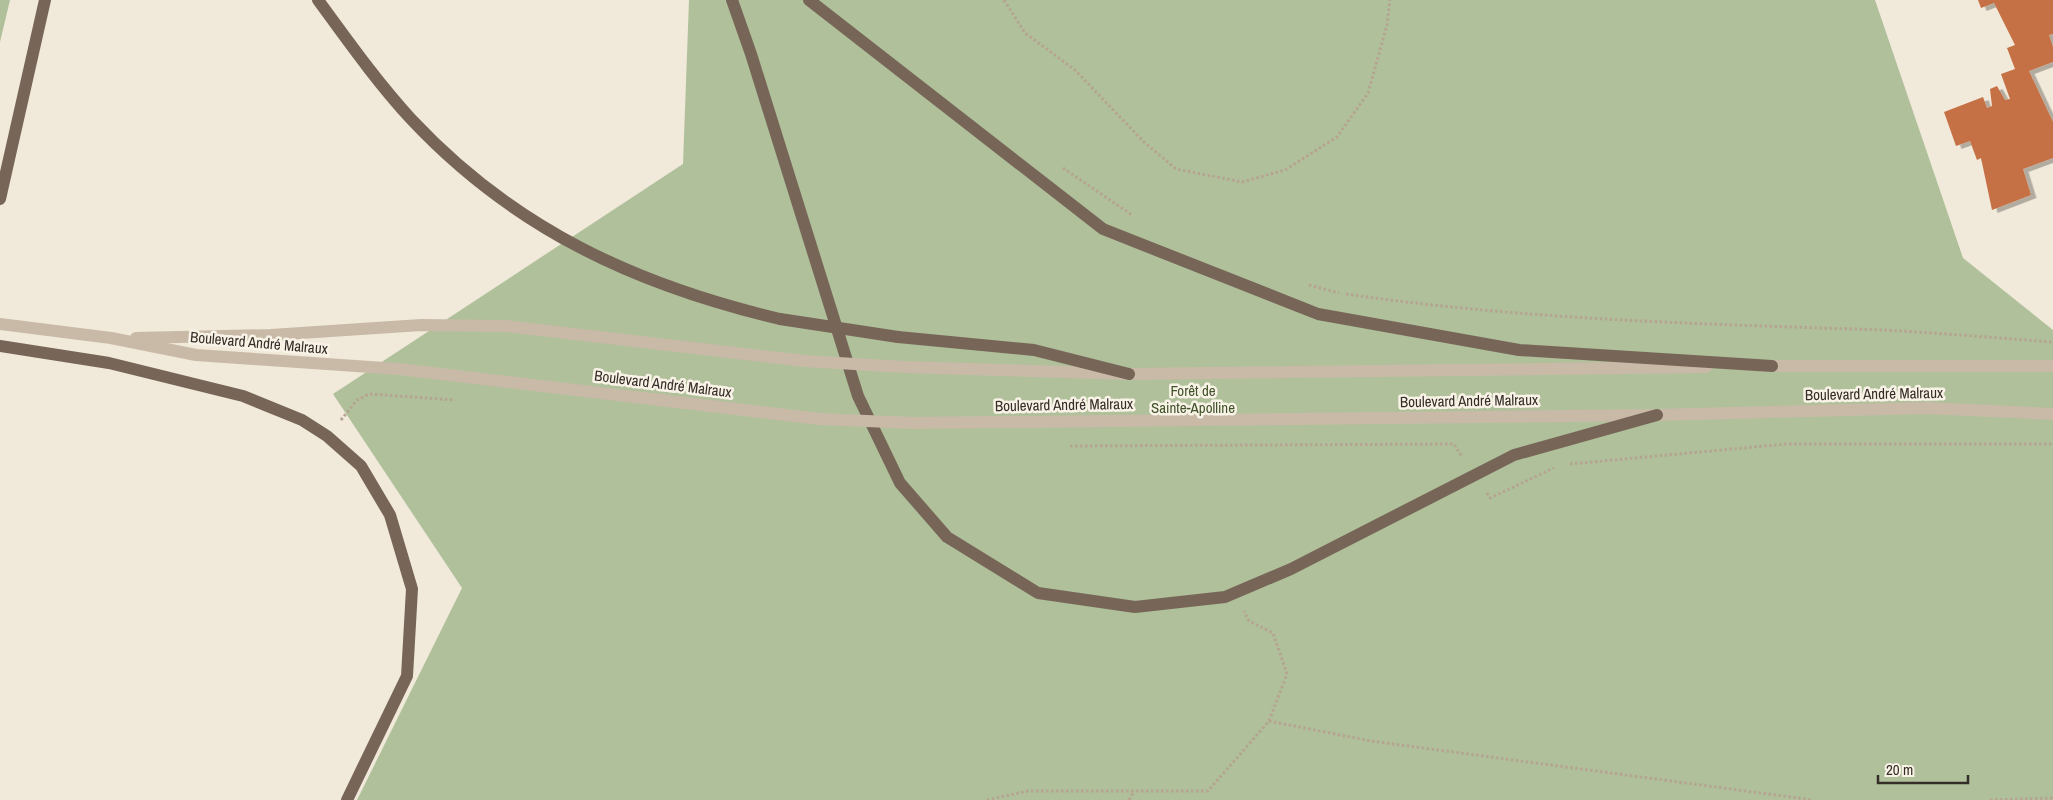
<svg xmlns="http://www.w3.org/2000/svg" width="2053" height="800" font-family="'Archivo Narrow',sans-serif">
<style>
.green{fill:#b0c09b}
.building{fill:#c57145;filter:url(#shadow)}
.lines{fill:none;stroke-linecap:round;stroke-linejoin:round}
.path{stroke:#b5a491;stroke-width:3;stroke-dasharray:2.5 2.5;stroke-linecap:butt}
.minor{stroke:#c9baa7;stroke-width:12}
.major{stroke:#776658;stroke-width:12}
.minor-bridge{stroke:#c9baa7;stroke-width:12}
.major-bridge{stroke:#776658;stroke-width:12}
.labels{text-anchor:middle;stroke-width:5;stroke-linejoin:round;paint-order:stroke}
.street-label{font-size:15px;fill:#352d27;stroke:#f9f3e7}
.park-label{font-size:15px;fill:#41532b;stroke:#f9f3e7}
</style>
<defs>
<filter id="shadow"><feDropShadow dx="5.5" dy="3" stdDeviation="0" flood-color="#0004"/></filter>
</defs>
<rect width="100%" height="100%" fill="#f1e9da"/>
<!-- green -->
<g class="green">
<path d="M0 0H10L0 42Z"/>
<path d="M689 0H1875L1963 258 2053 330V800H357L462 588 333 394 683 164Z"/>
</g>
<!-- building -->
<path class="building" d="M1978 0H2053V34L2049 35 2053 47V62L2029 71 2053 122V158L2023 169 2031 195 1992 210 1981 158 1977 160 1970 141 1956 146 1944 112 1983 97 1987 108 1992 106 1990 89 1997 86 2005 100 2010 99 2001 74 2015 69 2007 48 2015 45 1994 3 1981 8Z"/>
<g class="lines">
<!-- path -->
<g class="path">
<path d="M1004 0 1025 33 1075 70 1144 142 1176 169 1242 182 1285 170 1337 137 1368 93 1387 25 1390 0"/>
<path d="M1063 168 1132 215"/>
<path d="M1309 285 1339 293"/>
<path d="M1346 294C1524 320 1704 324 1884 330 1940 333 1997 338 2053 342"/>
<path d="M341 420 357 400 369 394 455 400"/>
<path d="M1070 446 1454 444 1462 457"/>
<path d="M1570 464 1787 444H2053"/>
<path d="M1487 493 1490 498 1554 468"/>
<path d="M1269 721 1371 741 1813 800"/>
<path d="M987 800 1028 791H1208L1269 721 1287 674 1273 633 1249 621 1244 611"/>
<path d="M1129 800 1134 791"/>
<path d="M1990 800 2053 798"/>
</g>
<!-- minor -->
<g class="minor">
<path d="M0 324 111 338 196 355 399 369 820 419"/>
<path d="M136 338 271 335 421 325 506 326 805 361"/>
<path d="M1763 366H2053"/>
<path d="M904 367 1129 374 1706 367"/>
<path d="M913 423 1657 415 1927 408 2053 414"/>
</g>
<!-- major -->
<g class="major">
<path d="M318 0C348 41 377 82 411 119 514 229 636 285 780 319"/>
<path d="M732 0 751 54 858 396 900 483 947 537 1038 593 1135 607 1225 597 1291 569 1514 455 1657 415"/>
<path d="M809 0 1103 229 1318 314 1519 350 1772 366"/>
<path d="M0 199 45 0"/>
<path d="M898 337 1034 350 1129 374"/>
<path d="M0 346 109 363 243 396 302 420 327 436 361 466 390 515 412 589 407 676 347 800"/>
</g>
<!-- minor-bridge -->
<g class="minor-bridge">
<path d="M805 361 904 367"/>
<path d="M820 419 913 423"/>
</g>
<!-- major-bridge -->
<path class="major-bridge" d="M780 319 898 337"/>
</g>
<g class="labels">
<!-- street labels -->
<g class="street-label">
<text transform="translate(259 343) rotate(5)" y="5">Boulevard André Malraux</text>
<text transform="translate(663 384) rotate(7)" y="5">Boulevard André Malraux</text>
<text transform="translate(1874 394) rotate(-1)" y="5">Boulevard André Malraux</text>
<text transform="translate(1469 401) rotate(-1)" y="5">Boulevard André Malraux</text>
<text transform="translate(1064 405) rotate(-1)" y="5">Boulevard André Malraux</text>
</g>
<!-- park labels -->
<g class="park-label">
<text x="1193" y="396">Forêt de<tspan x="1193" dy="17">Sainte-Apolline</tspan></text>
</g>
</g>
<!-- scale -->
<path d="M1878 775v8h90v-8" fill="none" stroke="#352d27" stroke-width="2.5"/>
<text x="1886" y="775" font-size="15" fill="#352d27" stroke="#f9f3e7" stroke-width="4" paint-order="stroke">20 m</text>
</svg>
